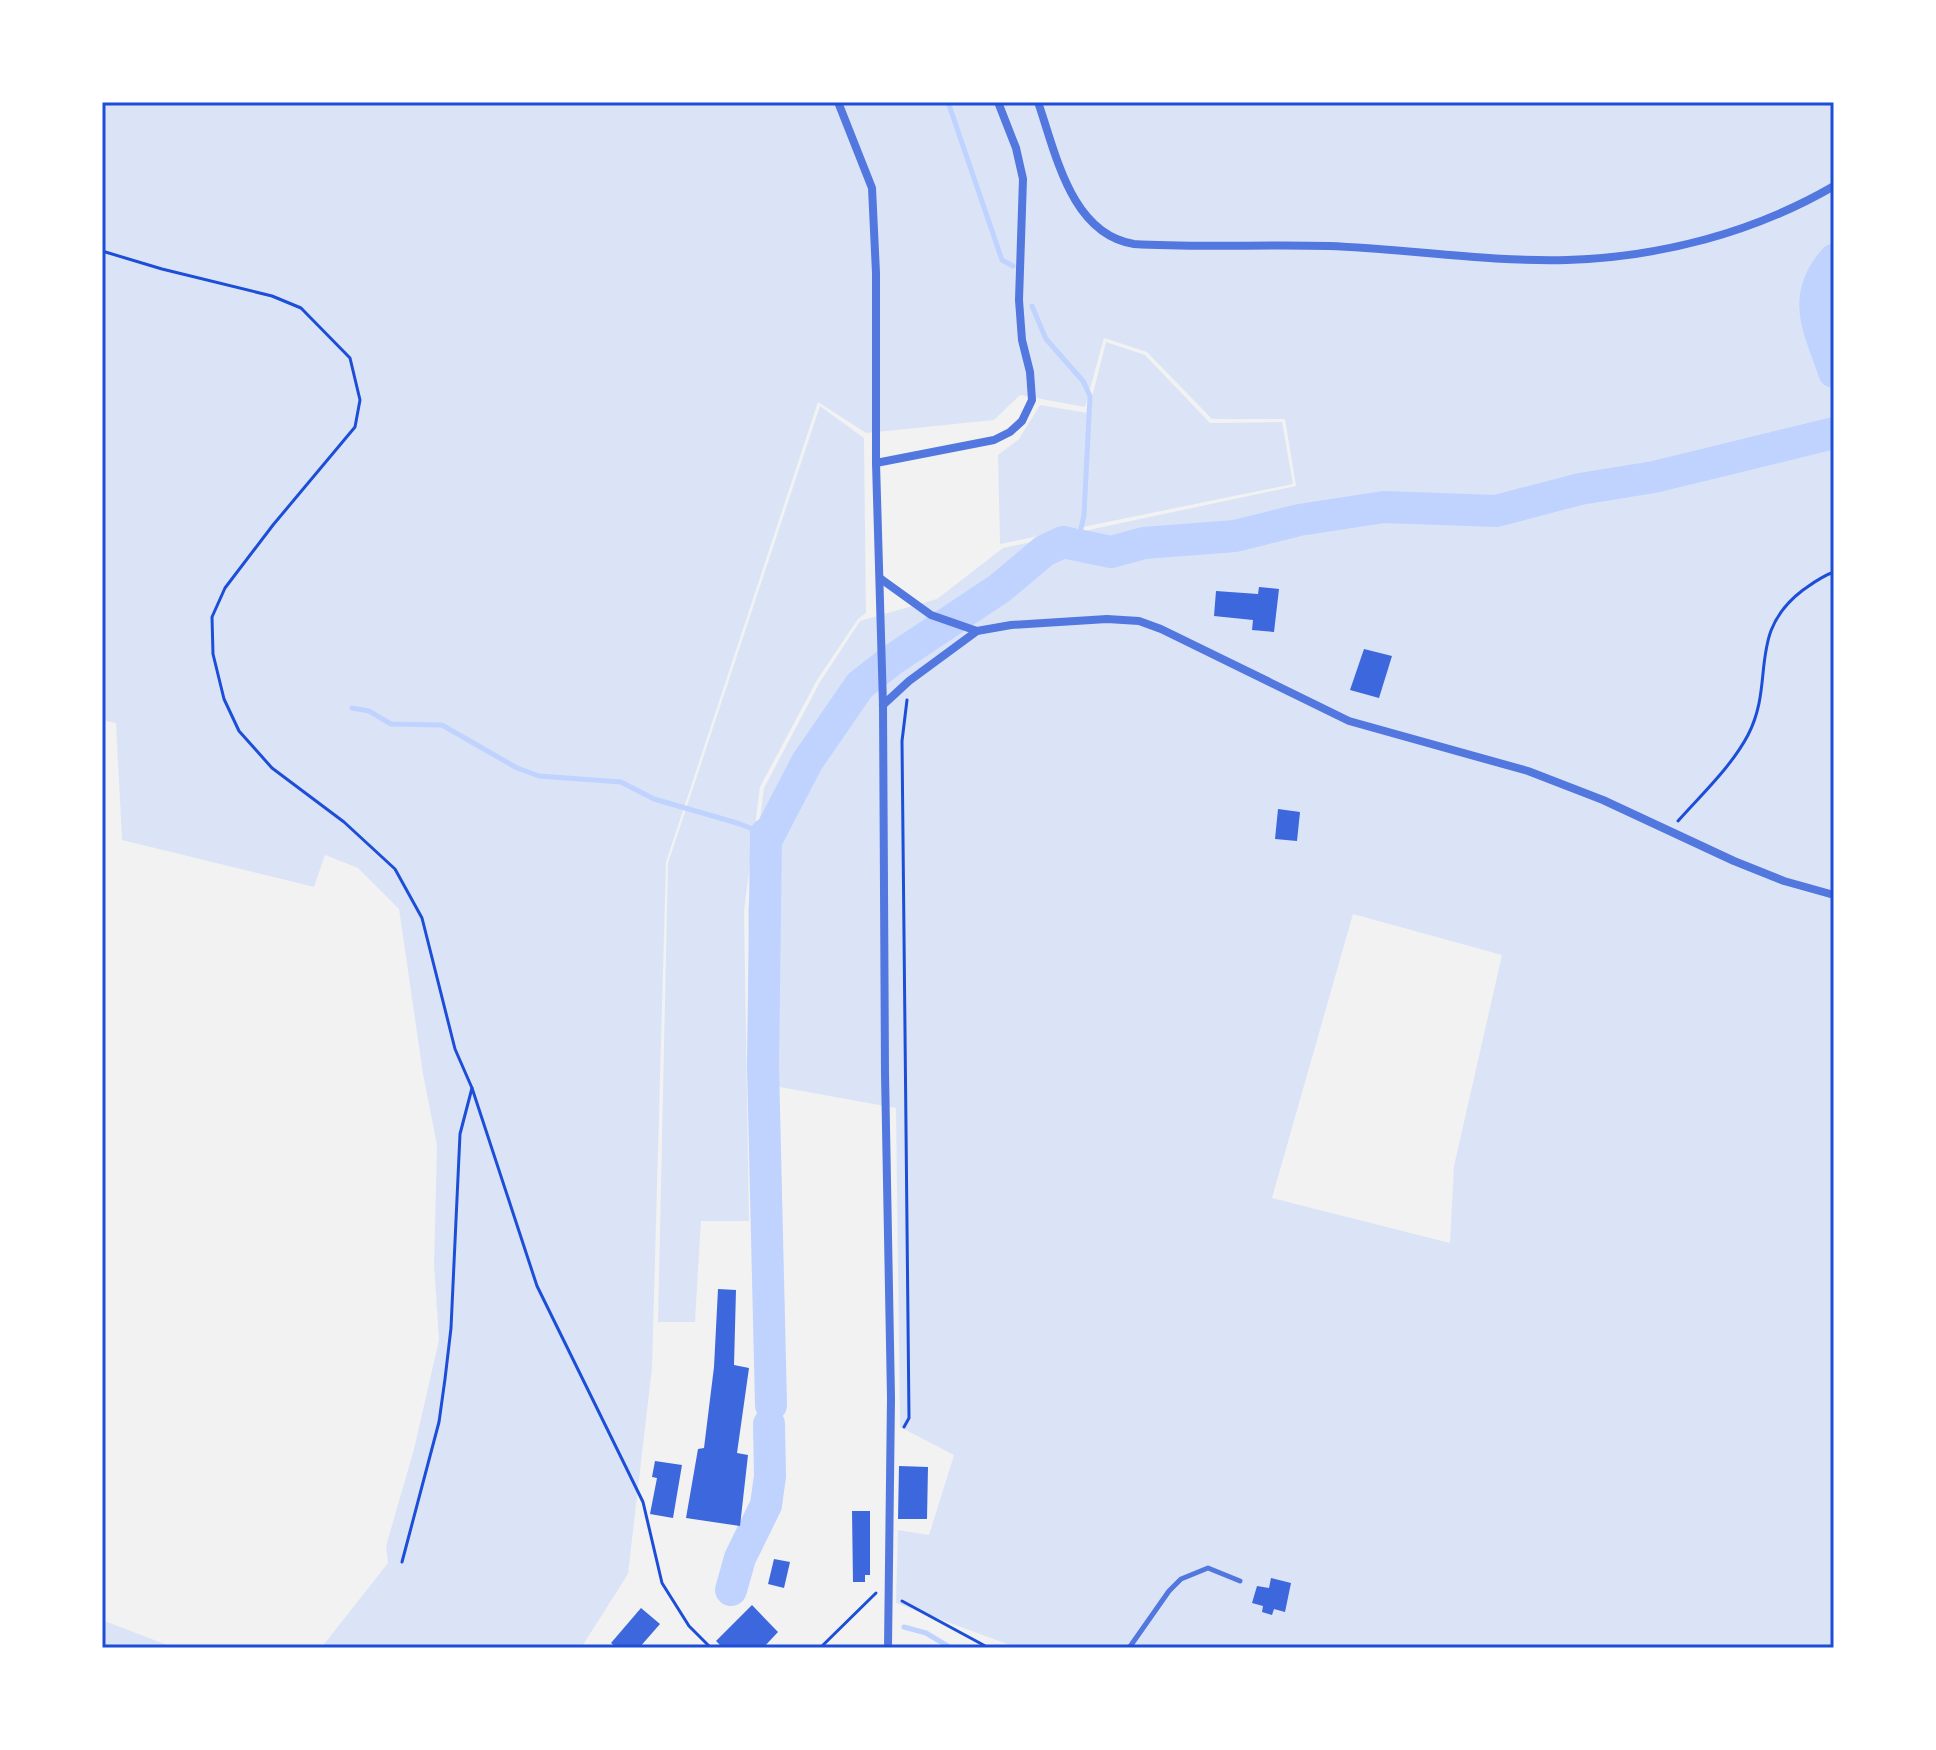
<svg xmlns="http://www.w3.org/2000/svg" width="1936" height="1750" font-family="'Exo 2',sans-serif">
<style>
.green{fill:#dbe4f7;fill-rule:evenodd}
.lines{fill:none;stroke-linecap:round;stroke-linejoin:round}
.stream{stroke:#bfd3fe;stroke-width:5}
.river{stroke:#bfd3fe;stroke-width:32}
.building{fill:#3d67dc}
.path{stroke:#1d4ed8;stroke-width:3}
.service{stroke:#5277de;stroke-width:5}
.minor{stroke:#5277de;stroke-width:8}
.neatline{fill:none;stroke:#1d4ed8;stroke-width:3}
</style>
<rect width="100%" height="100%" fill="#f2f2f2"/>
<!-- green -->
<g class="green">
<path d="M102 102H1834V1648H1018L896 1603 898 1530 929 1535 954 1455 900 1427 896 1108 753 1082 748 909 764 788 820 682 860 621 937 599 1003 548 1296 486 1285 419H1212L1147 352 1104 338 1085 407 1020 395 994 420 866 433 818 402 666 862 652 1368 628 1574 581 1648H321L388 1563 386 1546 414 1449 439 1340 434 1264 437 1145 423 1074 399 909 358 868 325 855 314 887 122 840 116 723 102 720ZM1353 914 1502 955 1454 1166 1450 1243 1272 1198Z"/>
<path d="M1106 342 1145 355 1210 423 1282 422 1293 484 1000 544 998 455 1019 439 1040 405 1088 413Z"/>
<path d="M820 406 864 438 866 613 858 619 817 680 760 787 744 911 749 1221H701L695 1322H658L668 863Z"/>
<path d="M102 1620 175 1648H102Z"/>
</g>
<g class="lines">
<!-- stream -->
<g class="stream">
<path d="M948 102 1002 260 1013 266"/>
<path d="M1032 306 1046 339 1083 381 1090 396 1084 515 1077 547"/>
<path d="M352 708 369 711 391 724 442 725 517 768 539 776 621 782 654 799 737 823 766 834"/>
<path d="M904 1627 926 1633 951 1648"/>
</g>
<!-- river -->
<g class="river">
<path d="M1834 260C1800 299 1820 329 1834 372"/>
<path d="M771 1405 763 1066 766 834 769 835 807 762 860 685 892 660 1000 588 1044 551 1063 542 1111 552 1144 543 1235 536 1299 520 1384 507 1496 511 1580 489 1654 477 1834 433"/>
<path d="M731 1590 740 1558 766 1505 770 1476 769 1424"/>
</g>
</g>
<!-- building -->
<g class="building">
<path d="M1259 587 1279 589 1274 632 1252 630 1253 620 1214 616 1216 591 1258 594Z"/>
<path d="M1364 649 1392 656 1379 698 1350 690Z"/>
<path d="M1278 809 1300 812 1297 841 1275 839Z"/>
<path d="M718 1289 736 1290 734 1365 749 1368 737 1453 748 1455 740 1526 686 1518 698 1449 704 1448 714 1367Z"/>
<path d="M655 1461 682 1465 673 1518 650 1514 657 1478 652 1477Z"/>
<path d="M899 1466 928 1467 927 1519H898Z"/>
<path d="M852 1511H870V1575H865V1582H853Z"/>
<path d="M774 1559 790 1562 784 1588 768 1584Z"/>
<path d="M1271 1578 1291 1583 1285 1612 1274 1609 1272 1615 1262 1612 1263 1606 1252 1603 1257 1586 1269 1588Z"/>
<path d="M752 1605 778 1632 763 1648H723L716 1641Z"/>
<path d="M641 1608 660 1624 639 1648H617L611 1643Z"/>
</g>
<g class="lines">
<!-- path -->
<g class="path">
<path d="M102 251 162 269 272 296 301 308 350 358 360 400 355 427 273 525 225 588 212 617 213 654 224 699 239 731 272 768 344 822 395 869 422 918 455 1049 472 1088 537 1286 643 1502 662 1583 689 1626 711 1648"/>
<path d="M1678 821C1702 794 1731 767 1748 735 1776 681 1746 633 1803 590 1813 583 1822 576 1834 572"/>
<path d="M904 1427 909 1418 902 741 907 700"/>
<path d="M402 1562 439 1422 445 1379 451 1328 460 1134 472 1088"/>
<path d="M902 1601 989 1648"/>
<path d="M820 1648 876 1593"/>
</g>
<!-- service -->
<path class="service" d="M1129 1648 1169 1591 1181 1579 1208 1568 1240 1581"/>
<!-- minor -->
<g class="minor">
<path d="M838 102 872 188 876 273V463L883 705 885 1073 891 1398 888 1648"/>
<path d="M1038 102C1056 154 1071 234 1134 244 1199 248 1264 244 1329 246 1408 249 1488 262 1567 260 1660 257 1753 233 1834 186"/>
<path d="M876 463 994 440 1010 432 1022 421 1032 400 1030 372 1022 340 1019 300 1023 179 1016 148 998 102"/>
<path d="M881 579 931 615 977 631"/>
<path d="M883 705 909 681 977 631 1011 625 1107 619 1139 621 1161 629 1349 721 1528 771 1603 800 1734 861 1784 881 1834 895"/>
</g>
</g>
<!-- border -->
<rect width="1936" height="1750" fill="none" stroke="#ffffff" stroke-width="208"/>
<rect x="104" y="104" width="1728" height="1542" class="neatline"/>
</svg>
